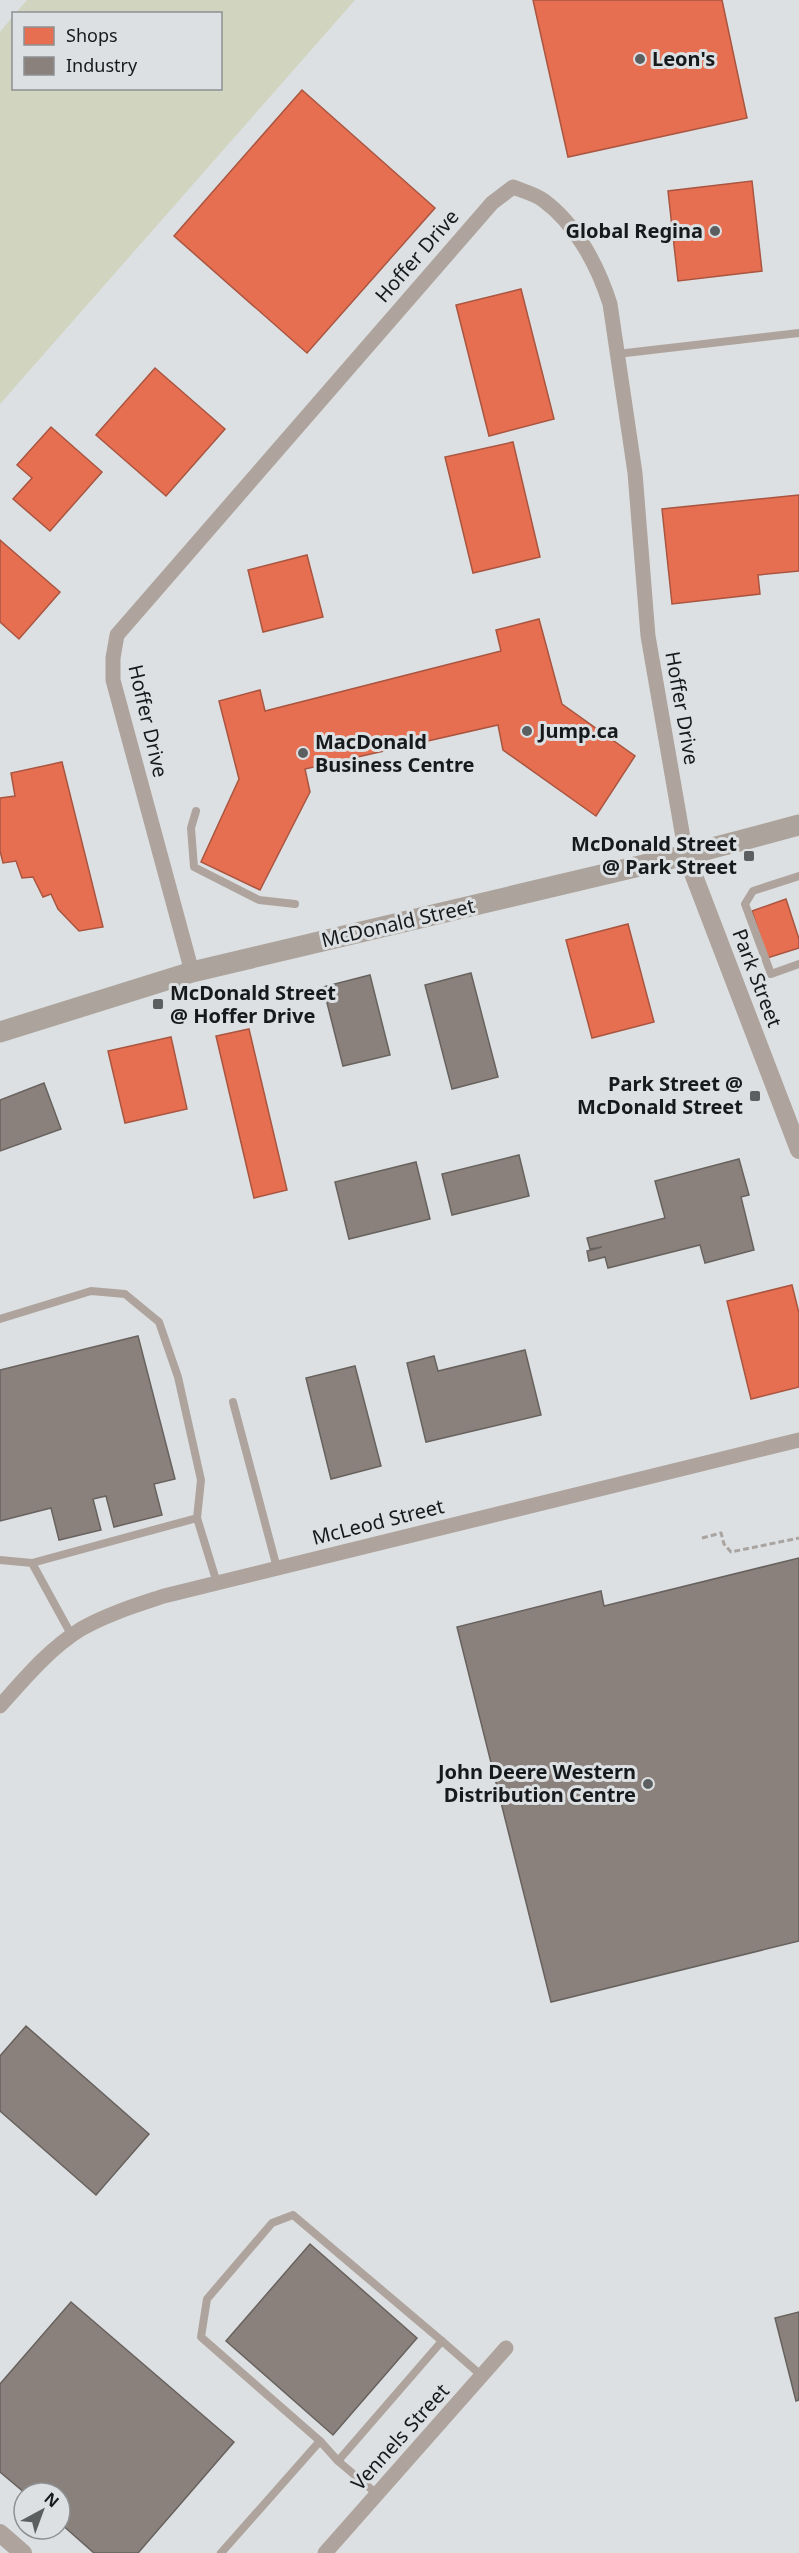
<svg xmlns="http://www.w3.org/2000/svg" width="799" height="2553" font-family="'Noto Sans',sans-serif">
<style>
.green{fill:#d1d4bf}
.shops{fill:#e76f51;stroke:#a95540;stroke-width:1.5}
.industry{fill:#8a817c;stroke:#68625f;stroke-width:1.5}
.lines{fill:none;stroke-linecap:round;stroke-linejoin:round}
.path{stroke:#aaa4a1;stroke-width:3;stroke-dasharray:6 3;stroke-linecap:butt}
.service{stroke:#aea49d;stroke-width:8}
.minor{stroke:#aea49d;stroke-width:15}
.tertiary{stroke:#aea49d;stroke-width:18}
.secondary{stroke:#aca49c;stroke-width:21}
.poi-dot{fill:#5c5f60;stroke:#dce0e3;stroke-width:2}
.labels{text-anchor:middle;stroke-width:6;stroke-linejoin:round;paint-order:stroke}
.poi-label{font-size:20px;font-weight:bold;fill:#17191a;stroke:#dce0e3;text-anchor:start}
.street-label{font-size:20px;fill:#17191a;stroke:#dce0e3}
</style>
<rect width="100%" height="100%" fill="#dde0e2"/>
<!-- green -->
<path class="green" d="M27 0H355L0 404V32L13 16 14 88H220V14L16 13Z"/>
<!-- shops -->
<g class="shops">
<path d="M533 0H722L747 118 568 157Z"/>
<path d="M302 90 435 208 307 353 174 236Z"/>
<path d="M752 181 762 271 678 281 668 191Z"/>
<path d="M521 289 554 419 489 436 456 305Z"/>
<path d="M155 368 225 429 166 496 96 435Z"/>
<path d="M51 427 102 472 50 531 13 499 32 478 17 465Z"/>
<path d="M513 442 540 557 473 573 445 457Z"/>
<path d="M799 495V571L758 575 760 594 672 604 662 509Z"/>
<path d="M0 540 60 592 19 639 0 622Z"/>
<path d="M307 555 323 617 263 632 248 570Z"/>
<path d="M539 619 562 704 635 756 596 816 503 750 498 725 305 769 310 792 260 890 201 862 239 779 219 701 260 690 265 711 501 651 496 630Z"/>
<path d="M62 762 103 927 79 931 58 909 51 894 43 897 33 877 22 878 16 861 3 863 0 851V798L15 796 11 773Z"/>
<path d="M786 899 799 939V948L767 958 752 911Z"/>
<path d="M628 924 654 1022 592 1038 566 940Z"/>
<path d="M249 1029 287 1190 254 1198 216 1036Z"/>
<path d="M171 1037 187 1109 125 1123 108 1051Z"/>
<path d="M792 1285 799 1313V1387L751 1399 727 1301Z"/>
</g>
<!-- industry -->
<g class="industry">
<path d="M471 973 498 1077 452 1089 425 985Z"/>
<path d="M370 975 390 1055 343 1066 323 987Z"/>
<path d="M44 1083 61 1129 0 1151V1100Z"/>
<path d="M519 1155 529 1196 452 1215 442 1174Z"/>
<path d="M739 1159 749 1195 741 1197 754 1250 705 1263 700 1245 608 1268 605 1257 589 1261 587 1251 602 1247 590 1249 587 1238 665 1218 655 1181Z"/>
<path d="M416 1162 430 1219 349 1239 335 1182Z"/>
<path d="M138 1336 175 1479 154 1484 162 1515 114 1527 106 1496 93 1499 101 1530 59 1540 51 1508 0 1521V1370Z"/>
<path d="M525 1350 541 1415 426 1442 407 1363 434 1356 438 1371Z"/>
<path d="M355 1366 381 1466 331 1479 306 1378Z"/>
<path d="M799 1558V1941L551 2002 457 1627 601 1591 604 1606Z"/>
<path d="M26 2026 149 2134 96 2195 0 2111V2056Z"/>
<path d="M310 2244 417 2338 333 2435 226 2341Z"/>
<path d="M71 2302 234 2442 138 2553H94L60 2523V2493H25L0 2472V2384Z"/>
<path d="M799 2312V2400L796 2401 775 2318Z"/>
</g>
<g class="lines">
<!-- path -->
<path class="path" d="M702 1538 721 1533 724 1544 731 1552 799 1538"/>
<!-- service -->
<g class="service">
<path d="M617 354 799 333"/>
<path d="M196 811 191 828 194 867 259 900 295 904"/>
<path d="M799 876 753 891 745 904 771 974 799 964"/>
<path d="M0 1319 91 1291 125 1294 159 1322 178 1377 201 1480 197 1518"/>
<path d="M233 1402 277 1568"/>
<path d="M0 1560 32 1563"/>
<path d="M72 1636 32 1563 197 1518 217 1583"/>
<path d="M442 2341 482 2376"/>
<path d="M320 2441 201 2337 207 2299 272 2223 293 2215 442 2341 338 2461"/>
<path d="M221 2553 320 2441 338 2461 377 2494"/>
</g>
<!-- minor -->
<g class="minor">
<path d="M192 972 113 680V658L117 635 492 203 513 187C523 191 535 194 543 200 576 224 598 266 610 304L635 473 648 636 686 855"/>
<path d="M0 1706C25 1678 49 1649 81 1629 107 1614 137 1605 164 1596L799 1440"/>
<path d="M325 2553 506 2348"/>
</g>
<!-- tertiary -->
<g class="tertiary">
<path d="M686 855 799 1150"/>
<path d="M0 2533 23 2553"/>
</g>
<!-- secondary -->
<path class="secondary" d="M0 1032 192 972 686 855 799 825"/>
</g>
<!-- markers -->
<g class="poi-dot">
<circle cx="640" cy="59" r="6"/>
<circle cx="715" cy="231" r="6"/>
<circle cx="527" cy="731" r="6"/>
<circle cx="303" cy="753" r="6"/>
<rect x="743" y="850" width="12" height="12" rx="3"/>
<rect x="152" y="998" width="12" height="12" rx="3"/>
<rect x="749" y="1090" width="12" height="12" rx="3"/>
<circle cx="648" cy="1784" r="6"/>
</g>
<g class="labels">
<!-- poi labels -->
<g class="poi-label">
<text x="652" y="66">Leon's</text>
<text x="703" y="238" text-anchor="end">Global Regina</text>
<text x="539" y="738">Jump.ca</text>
<text x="315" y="749">MacDonald<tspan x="315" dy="23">Business Centre</tspan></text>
<text x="737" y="851" text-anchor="end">McDonald Street<tspan x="737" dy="23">@ Park Street</tspan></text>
<text x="170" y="1000">McDonald Street<tspan x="170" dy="23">@ Hoffer Drive</tspan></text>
<text x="743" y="1091" text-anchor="end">Park Street @<tspan x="743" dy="23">McDonald Street</tspan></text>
<text x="636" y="1779" text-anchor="end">John Deere Western<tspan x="636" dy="23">Distribution Centre</tspan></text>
</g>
<!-- street labels -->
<g class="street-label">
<text transform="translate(417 256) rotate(-49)" y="7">Hoffer Drive</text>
<text transform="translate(682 708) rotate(80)" y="7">Hoffer Drive</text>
<text transform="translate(148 721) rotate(77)" y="7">Hoffer Drive</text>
<text transform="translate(398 923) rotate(-13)" y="7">McDonald Street</text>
<text transform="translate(757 978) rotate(69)" y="7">Park Street</text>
<text transform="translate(378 1522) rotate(-14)" y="7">McLeod Street</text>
<text transform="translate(400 2437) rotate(-48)" y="7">Vennels Street</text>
</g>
</g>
<!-- legend -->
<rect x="12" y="12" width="210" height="78" fill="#dce0e3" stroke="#8d9093" stroke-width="1.5"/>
<rect x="24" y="27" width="30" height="18" fill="#e76f51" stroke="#8d9093" stroke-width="1.5"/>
<text x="66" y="42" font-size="18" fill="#17191a">Shops</text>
<rect x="24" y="57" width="30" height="18" fill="#8a817c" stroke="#8d9093" stroke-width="1.5"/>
<text x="66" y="72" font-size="18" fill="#17191a">Industry</text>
<!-- north arrow -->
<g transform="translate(42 2511) rotate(41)"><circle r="28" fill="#dce0e3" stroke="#8d9093" stroke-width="1.5"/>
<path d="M0-4.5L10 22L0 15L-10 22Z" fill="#5c5f60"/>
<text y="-9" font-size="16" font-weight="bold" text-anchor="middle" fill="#17191a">N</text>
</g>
</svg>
